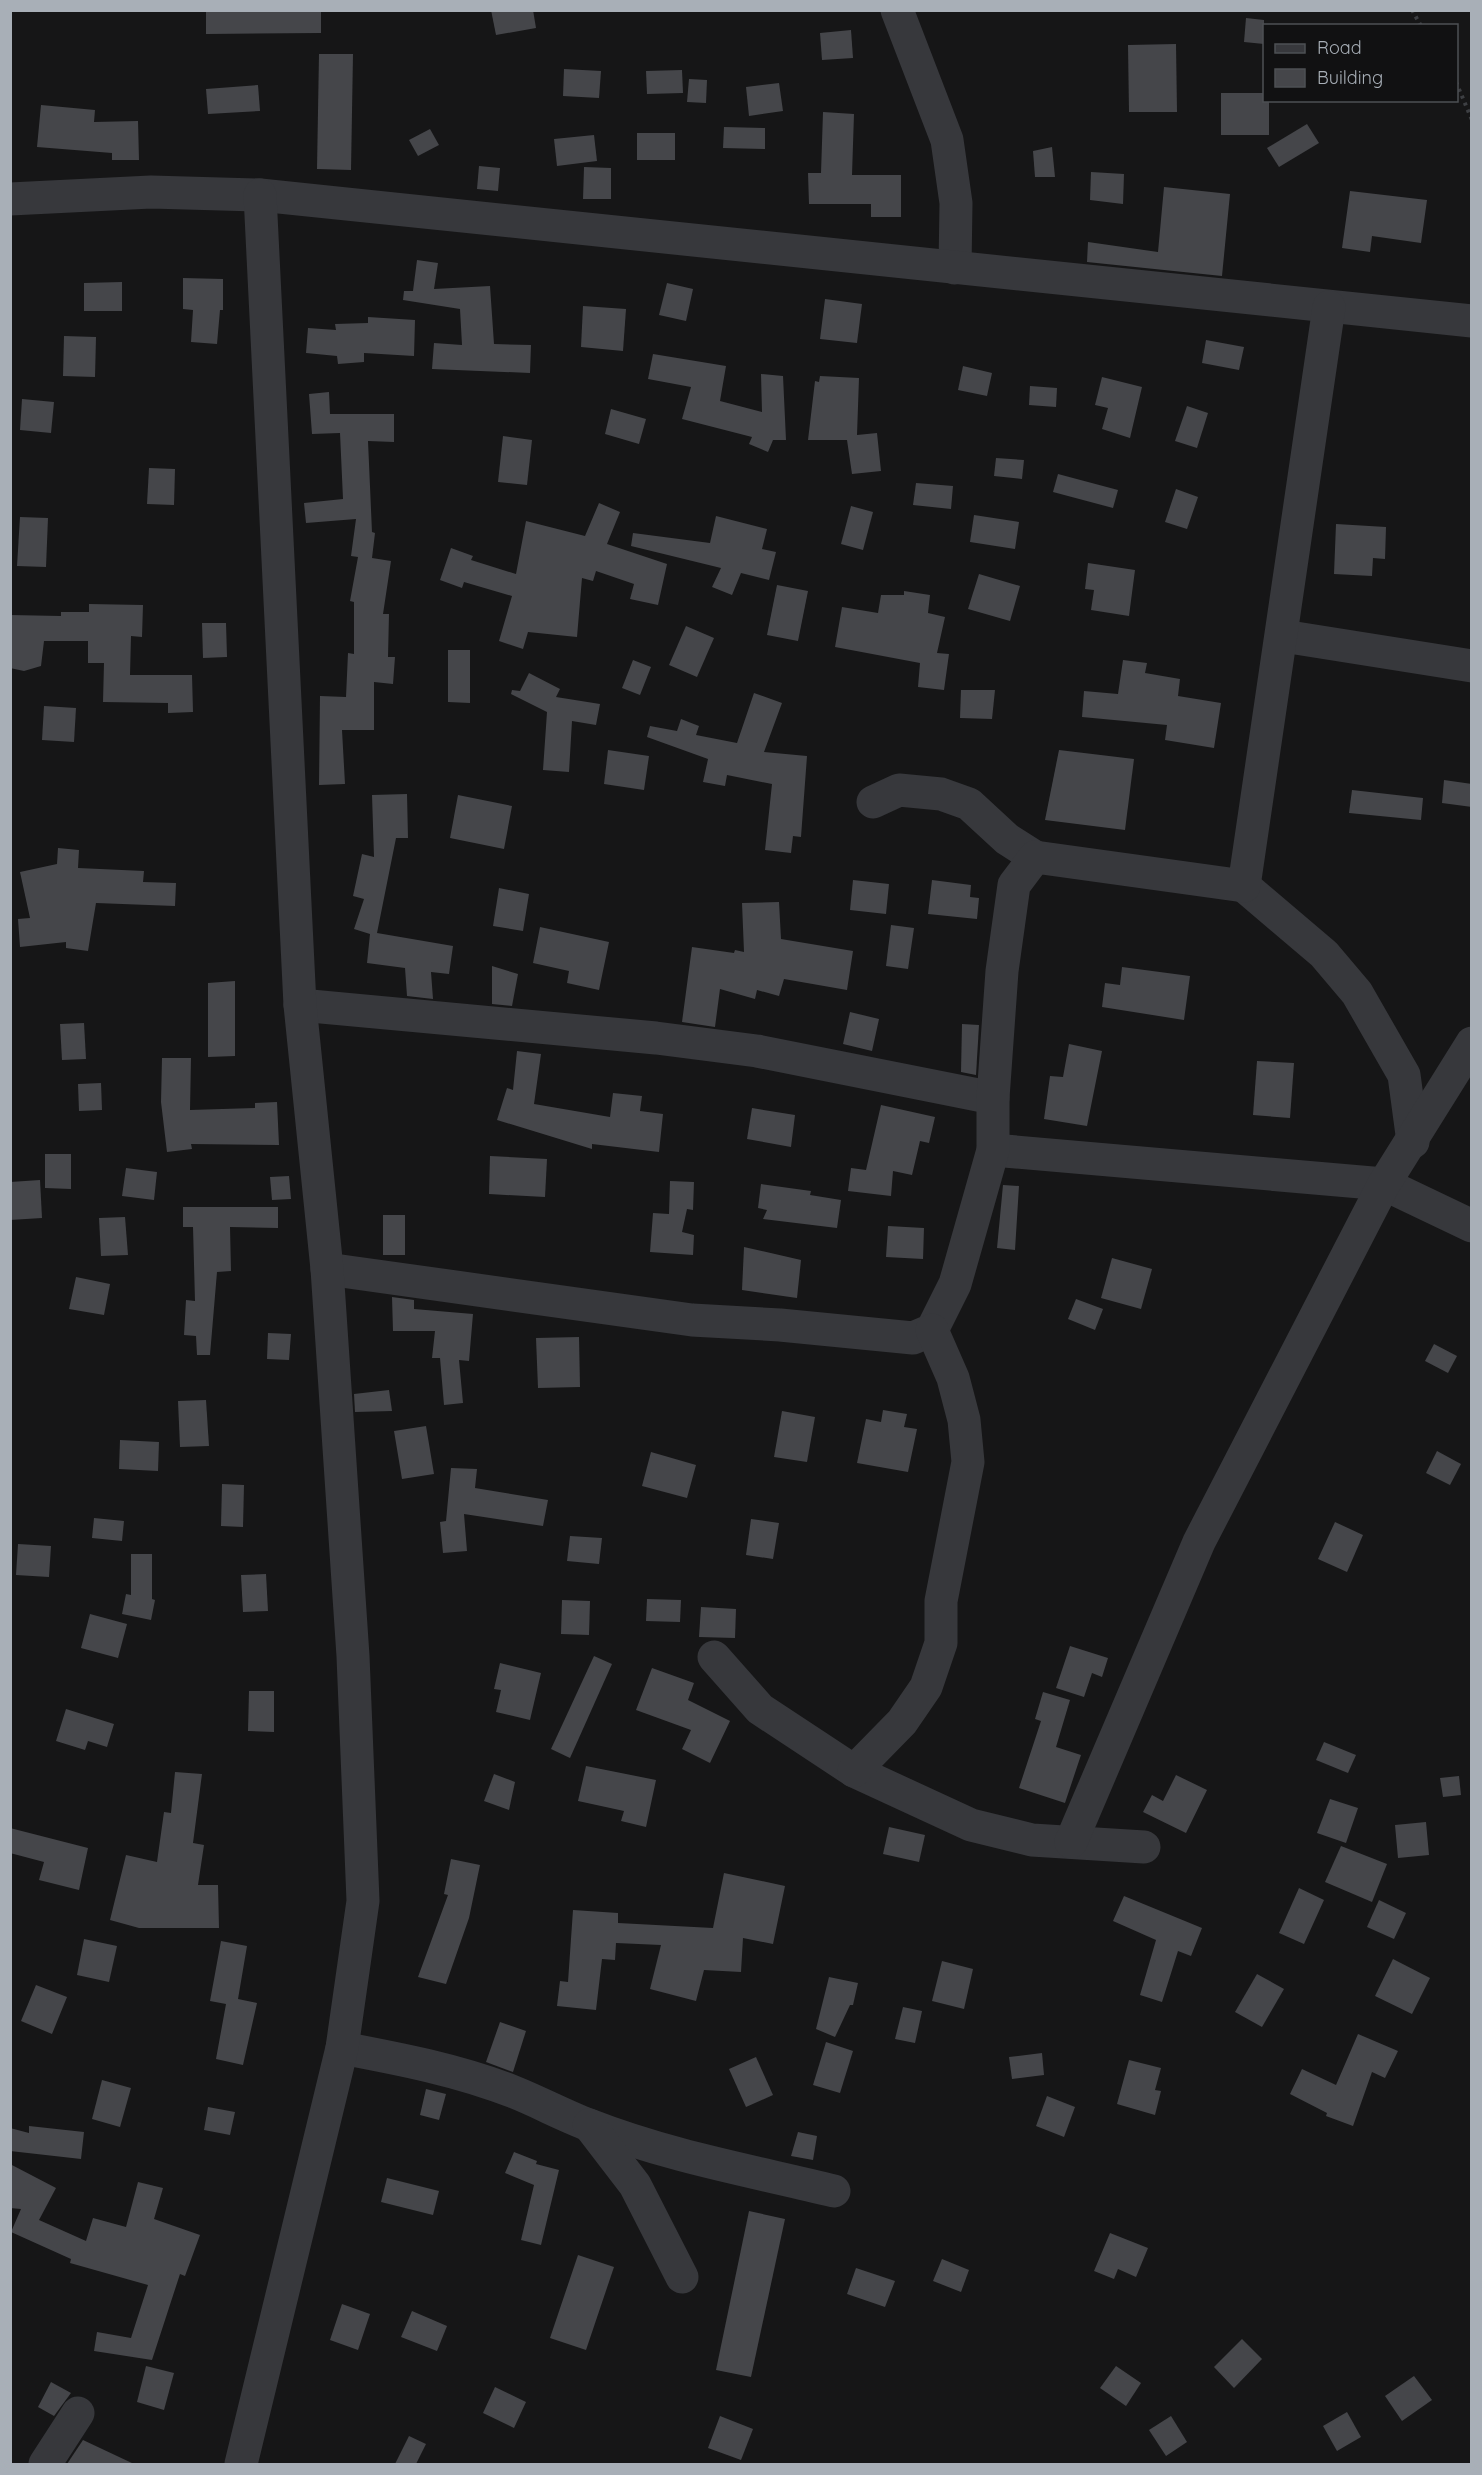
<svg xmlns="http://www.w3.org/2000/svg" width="1482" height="2475" font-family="Quicksand,sans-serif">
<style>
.building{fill:#45464a}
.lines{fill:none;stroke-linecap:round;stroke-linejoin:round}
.path{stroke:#3d3f43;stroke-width:4;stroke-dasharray:3 4.5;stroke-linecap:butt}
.minor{stroke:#37383c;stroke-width:33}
</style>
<rect width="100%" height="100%" fill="#161617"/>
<!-- building -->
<g class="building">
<path d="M206 10H321V33L206 34Z"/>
<path d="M491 10H533L536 28 496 35Z"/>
<path d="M1246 18 1264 20V44L1244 42Z"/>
<path d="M851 30 853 58 822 60 820 33Z"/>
<path d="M1176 44 1177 112H1129L1128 45Z"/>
<path d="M319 54H353L351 170 317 169Z"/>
<path d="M564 69 601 71 599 98 563 96Z"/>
<path d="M682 70 683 93 647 94 646 71Z"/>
<path d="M689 79 707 80 706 103 687 102Z"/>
<path d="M779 83 783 111 749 116 746 87Z"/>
<path d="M258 85 260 111 208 114 206 89Z"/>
<path d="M1221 93H1264V100H1269V135H1221Z"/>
<path d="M41 105 95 110 94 122 138 121 139 160H112V153L37 147Z"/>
<path d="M823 112 854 114 852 175H901V217H871V204H809L808 173H821Z"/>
<path d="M1307 124 1319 143 1279 167 1267 148Z"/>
<path d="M724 127 765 128V149L723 148Z"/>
<path d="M430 129 439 145 418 156 409 140Z"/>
<rect x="637" y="133" width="38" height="27"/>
<path d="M594 135 597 161 557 166 554 139Z"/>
<path d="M1052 147 1055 177H1035L1033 151Z"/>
<path d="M479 166 500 168 498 191 477 189Z"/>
<path d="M584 167 611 168V199H583Z"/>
<path d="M1091 172 1124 174 1123 204 1090 200Z"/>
<path d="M1164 187 1230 194 1222 276 1087 262 1088 242 1158 252Z"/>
<path d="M1350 191 1427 200 1421 243 1372 236 1370 252 1342 248Z"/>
<path d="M417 260 438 263 434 289 490 286 494 344 531 345 530 373 432 369 434 343 462 345 460 309 403 300 404 291H413Z"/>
<path d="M183 278 223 279V310H220L217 344 191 342 193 310 183 309Z"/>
<path d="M122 282V311H84V283Z"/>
<path d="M667 283 693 289 686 321 659 315Z"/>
<path d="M825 299 862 304 857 343 820 339Z"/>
<path d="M583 306 626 309 623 351 581 347Z"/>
<path d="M368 317 415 320 414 356 364 353V362L338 364 337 356 306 353 308 328 336 330 335 324 368 323Z"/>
<path d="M64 336 96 337 95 377 63 376Z"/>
<path d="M1206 340 1244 347 1239 370 1202 363Z"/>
<path d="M653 354 726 366 720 401 762 412 761 374 783 376 786 440H773L768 452 749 444 752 437 682 419 691 387 648 379Z"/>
<path d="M963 366 992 373 987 396 958 390Z"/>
<path d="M820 376 859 378 857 435 877 433 881 471 852 474 847 440H808L815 381 819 382Z"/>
<path d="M1102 377 1142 387 1130 438 1102 429 1108 408 1095 405Z"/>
<path d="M1030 386 1057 388 1056 407 1029 405Z"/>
<path d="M329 392 330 414H394V442L368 441 372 532 375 533 372 558 391 561 383 614H389L388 657H395L393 684 374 682V730H342L345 784 319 785 320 696 346 697 348 653 354 654V602L350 601 358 557 351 556 356 519 306 523 304 503 343 499 340 433 312 434 309 394Z"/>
<path d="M22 399 54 402 51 433 20 430Z"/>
<path d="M1187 406 1208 413 1197 448 1175 441Z"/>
<path d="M611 409 646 419 639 444 605 434Z"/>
<path d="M503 436 532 440 527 485 498 482Z"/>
<path d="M996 458 1024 460 1022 479 994 476Z"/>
<path d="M149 468 175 469 174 505 147 504Z"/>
<path d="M1058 474 1118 490 1113 508 1053 492Z"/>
<path d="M916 483 953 486 951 509 913 505Z"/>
<path d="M1176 489 1198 497 1187 529 1165 522Z"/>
<path d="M599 503 620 512 607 544 667 564 658 605 630 599 634 584 596 571 593 581 582 578 577 637 528 632 523 649 499 641 512 596 464 582 462 588 440 580 451 548 473 556 471 560 516 574 526 521 585 536Z"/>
<path d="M851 506 873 512 863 550 841 544Z"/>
<path d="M974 515 1019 522 1015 549 970 542Z"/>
<path d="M716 516 767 529 762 549 776 552 769 580 741 573 732 595 712 587 721 568 631 546 633 533 710 543Z"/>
<path d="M20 517 48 518 46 567 17 566Z"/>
<path d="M1336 524 1386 527 1385 559 1373 558 1372 576 1334 574Z"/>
<path d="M1088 563 1135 570 1129 616 1091 610 1094 590 1085 589Z"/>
<path d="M979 574 1020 586 1010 621 968 609Z"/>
<path d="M777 585 808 591 798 641 767 635Z"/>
<path d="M904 591 930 595 928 613 945 617 937 653 949 654 944 690 918 687 920 663 835 647 842 607 878 613 881 595H904Z"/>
<path d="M89 604 143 605 142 637 131 636 130 675H192L193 712 168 713V703L103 702 104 663H88V641H44L41 666 24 671 10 668V615L61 616V612H89Z"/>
<path d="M202 623H226L227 657 203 658Z"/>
<path d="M686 626 714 638 697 677 669 665Z"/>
<path d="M448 650H470V703L448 702Z"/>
<path d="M633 660 651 667 640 695 622 688Z"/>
<path d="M1123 660 1147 663 1145 673 1180 679 1178 696 1221 703 1214 748 1165 740 1167 725 1082 717 1084 691 1118 694Z"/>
<path d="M529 673 560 689 556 697 600 704 596 725 572 721 569 772 543 770 547 712 511 694 512 690 520 691Z"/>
<path d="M961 690H995L992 719 960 718Z"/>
<path d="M754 693 782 703 764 752 807 756 801 837 793 836 791 853 765 850 772 784 727 775 725 786 703 782 708 759 647 737 650 726 677 731 681 719 699 726 696 735 737 743Z"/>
<path d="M44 706 76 708 74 742 42 740Z"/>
<path d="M608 750 649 756 644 790 604 784Z"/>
<path d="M1059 750 1134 759 1125 830 1045 820Z"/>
<path d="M1444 780 1472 784V807L1442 803Z"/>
<path d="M1352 790 1423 798 1421 820 1349 813Z"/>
<path d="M407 794 408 838H396L377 933 453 946 449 974 431 972 433 999 407 996 405 968 367 963 370 934 354 929 364 899 353 896 362 854 374 857 372 795Z"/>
<path d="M458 795 512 806 504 849 450 838Z"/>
<path d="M58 848 79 850 78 868 144 871 143 882 176 883 175 906 96 903 88 951 66 948V942L20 947 18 919 30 918 20 872 57 864Z"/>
<path d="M853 880 889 884 886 914 850 910Z"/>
<path d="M932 880 971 885 970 897 979 898 977 919 928 914Z"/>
<path d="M499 888 529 894 523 931 493 926Z"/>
<path d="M779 902 781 939 853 951 847 990 784 979 779 996 757 990 755 999 720 989 715 1027 682 1022 692 947 734 953 735 950 744 952 742 903Z"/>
<path d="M891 925 914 928 908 969 886 966Z"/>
<path d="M540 927 609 942 599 990 567 983 569 971 533 963Z"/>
<path d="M492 966 518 974 512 1006 492 1004Z"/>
<path d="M1122 967 1190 976 1184 1020 1102 1007 1105 983 1120 985Z"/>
<path d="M235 981V1056L208 1057V983Z"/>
<path d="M850 1012 879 1019 872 1051 843 1044Z"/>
<path d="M84 1023 86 1059 62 1060 60 1024Z"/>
<path d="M962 1024 979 1025 976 1075 961 1072Z"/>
<path d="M1069 1044 1102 1051 1087 1126 1044 1119 1050 1076 1063 1077Z"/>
<path d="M517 1051 541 1054 534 1104 610 1117 613 1093 642 1096 640 1111 663 1114 659 1152 592 1144V1149L497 1120 507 1088 513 1090Z"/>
<path d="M162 1058H191L190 1110 255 1108V1103L277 1102 279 1145 191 1144 192 1149 167 1152 161 1102Z"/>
<path d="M1257 1061 1294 1063 1290 1118 1253 1115Z"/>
<path d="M101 1083 102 1110 79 1111 78 1084Z"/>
<path d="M881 1105 935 1117 929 1143 920 1141 912 1175 893 1171 891 1196 848 1191 851 1168 866 1170Z"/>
<path d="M752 1108 795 1115 791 1147 747 1139Z"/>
<path d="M45 1154H71V1189L45 1188Z"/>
<path d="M490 1156 547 1159 545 1197 489 1194Z"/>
<path d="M126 1168 157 1172 154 1200 122 1196Z"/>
<path d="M289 1176 291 1199 272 1200 270 1177Z"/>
<path d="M40 1180 42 1218 10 1220V1182Z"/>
<path d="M670 1181 694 1182 693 1210 687 1209 682 1232 694 1235 693 1255 650 1252 653 1213 669 1214Z"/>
<path d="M761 1184 811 1191 810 1195 841 1200 837 1228 763 1219 767 1210 758 1208Z"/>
<path d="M1003 1185 1019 1186 1015 1250 997 1248Z"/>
<path d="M183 1207H278V1228L230 1227 231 1271 217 1272 210 1355H197L196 1336 184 1335 186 1300 195 1301 193 1227H183Z"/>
<rect x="383" y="1215" width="22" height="40"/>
<path d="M125 1217 128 1255 101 1256 99 1218Z"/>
<path d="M888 1226 924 1228 923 1259 886 1257Z"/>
<path d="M744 1247 801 1260 797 1298 742 1290Z"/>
<path d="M1112 1258 1152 1269 1141 1309 1101 1298Z"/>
<path d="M76 1277 110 1284 104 1315 69 1309Z"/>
<path d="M392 1297 414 1300V1309L473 1314 469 1361 459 1360 463 1403 444 1405 440 1358H432L435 1331H393Z"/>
<path d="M1076 1299 1103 1309 1095 1330 1068 1319Z"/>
<path d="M268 1333 291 1334 289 1360 267 1359Z"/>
<path d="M579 1337 580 1387 538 1388 536 1338Z"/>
<path d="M1434 1344 1457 1356 1448 1373 1425 1361Z"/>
<path d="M389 1390 392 1411 355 1412 354 1394Z"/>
<path d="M206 1400 209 1446 180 1447 178 1401Z"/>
<path d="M883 1410 907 1414 904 1427 917 1429 908 1472 857 1463 866 1419 881 1422Z"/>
<path d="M782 1411 815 1417 807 1462 774 1457Z"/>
<path d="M426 1426 434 1474 402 1479 394 1431Z"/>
<path d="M120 1440 159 1442 158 1471 119 1469Z"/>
<path d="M1437 1451 1461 1464 1450 1485 1426 1473Z"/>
<path d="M651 1452 696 1465 687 1498 642 1486Z"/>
<path d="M451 1468 477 1469 475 1488 548 1500 543 1526 464 1514 467 1551 443 1553 440 1522 446 1521Z"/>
<path d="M222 1484 244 1485 243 1527 221 1526Z"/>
<path d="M94 1518 124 1521 122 1541 92 1538Z"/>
<path d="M751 1519 779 1523 773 1559 746 1555Z"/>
<path d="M1335 1522 1363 1535 1347 1572 1318 1559Z"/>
<path d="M570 1536 602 1538 599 1564 567 1561Z"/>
<path d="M18 1544 51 1546 49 1577 16 1575Z"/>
<path d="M131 1554H152V1599L155 1600 151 1620 122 1614 126 1594 131 1595Z"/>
<path d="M266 1574 268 1611 243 1612 241 1575Z"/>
<path d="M647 1599 681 1600 680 1622 646 1621Z"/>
<path d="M562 1600 590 1601 589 1635 561 1634Z"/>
<path d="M701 1607 736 1609 735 1638 699 1637Z"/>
<path d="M90 1614 127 1624 118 1658 81 1648Z"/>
<path d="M1070 1646 1108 1658 1102 1677 1092 1673 1084 1697 1056 1688Z"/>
<path d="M594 1656 612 1664 570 1758 551 1749Z"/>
<path d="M500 1663 541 1673 530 1720 496 1712 501 1690 494 1689Z"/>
<path d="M652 1668 694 1683 688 1700 730 1721 710 1763 682 1749 691 1730 636 1710Z"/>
<path d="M249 1691H274V1732L248 1731Z"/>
<path d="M1043 1692 1070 1700 1056 1747 1081 1755 1065 1803 1019 1788 1041 1721 1035 1719Z"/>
<path d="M66 1709 114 1724 107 1747 88 1741 85 1750 56 1741Z"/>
<path d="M1324 1742 1356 1755 1348 1773 1316 1760Z"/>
<path d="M586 1766 656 1780 646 1827 621 1821 624 1811 578 1801Z"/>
<path d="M175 1772 202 1774 193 1843 204 1845 198 1885H218L219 1928H139L110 1920 126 1855 157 1862 164 1812 171 1813Z"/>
<path d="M494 1774 515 1782 509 1810 484 1801Z"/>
<path d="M1176 1775 1207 1790 1186 1833 1143 1812 1152 1795 1163 1801Z"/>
<path d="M1459 1776 1461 1795 1443 1797 1440 1778Z"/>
<path d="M1330 1799 1358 1808 1346 1843 1317 1833Z"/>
<path d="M1426 1822 1429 1855 1398 1858 1395 1825Z"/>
<path d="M889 1827 925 1835 919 1862 883 1854Z"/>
<path d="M10 1828 88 1848 79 1890 39 1880 44 1862 10 1853Z"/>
<path d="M1341 1846 1387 1864 1372 1902 1325 1882Z"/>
<path d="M451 1859 480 1865 469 1918 446 1984 418 1977 448 1895 444 1894Z"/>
<path d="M724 1873 785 1886 773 1944 743 1938 741 1972 704 1970 696 2001 650 1989 661 1945 616 1943 615 1960 602 1959 596 2010 557 2006 560 1981 568 1982 573 1910 618 1913V1923L713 1928Z"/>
<path d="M1299 1888 1324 1900 1304 1944 1279 1933Z"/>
<path d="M1124 1896 1202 1928 1191 1956 1178 1951 1162 2002 1140 1995 1156 1940 1113 1921Z"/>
<path d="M1379 1900 1406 1913 1394 1939 1367 1927Z"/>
<path d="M84 1939 117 1946 109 1982 77 1975Z"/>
<path d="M221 1941 247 1946 238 1999 257 2003 243 2065 216 2059 226 2004 210 2001Z"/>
<path d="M1393 1959 1430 1978 1412 2014 1375 1996Z"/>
<path d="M942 1961 973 1969 964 2009 932 2001Z"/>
<path d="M1257 1974 1284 1989 1262 2027 1235 2012Z"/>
<path d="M829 1977 858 1983 853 2005H850L835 2037 816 2029Z"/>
<path d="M36 1985 67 1997 52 2034 21 2021Z"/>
<path d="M903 2007 922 2011 915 2043 895 2039Z"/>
<path d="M500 2022 526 2031 513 2072 486 2062Z"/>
<path d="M1358 2034 1398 2051 1385 2078 1372 2072 1353 2126 1326 2116 1327 2113 1290 2094 1302 2069 1336 2085Z"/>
<path d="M826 2042 853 2051 840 2093 813 2085Z"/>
<path d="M1042 2053 1044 2075 1012 2079 1009 2057Z"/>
<path d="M756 2057 773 2095 746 2107 729 2069Z"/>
<path d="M1129 2060 1161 2068 1155 2090 1161 2091 1155 2115 1117 2104Z"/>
<path d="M102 2080 131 2088 120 2127 92 2119Z"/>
<path d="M426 2089 446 2094 439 2120 420 2115Z"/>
<path d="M1047 2096 1075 2107 1064 2137 1036 2126Z"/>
<path d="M208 2107 235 2112 230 2135 204 2130Z"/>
<path d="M29 2126 84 2132 81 2159 10 2151V2128L29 2133Z"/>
<path d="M798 2132 817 2136 813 2160 791 2156Z"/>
<path d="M514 2152 537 2161 536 2164 559 2170 541 2245 521 2240 534 2185 505 2173Z"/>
<path d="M10 2164 56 2188 39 2220 86 2241 93 2218 126 2227 138 2182 163 2188 154 2219 200 2235 185 2276 180 2274 152 2360 94 2351 97 2332 131 2338 148 2285 70 2263 71 2259 11 2232 21 2209 10 2208Z"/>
<path d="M387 2178 439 2191 433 2215 381 2202Z"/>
<path d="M749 2211 785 2219 751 2377 716 2370Z"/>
<path d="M1110 2233 1148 2248 1136 2277 1118 2269 1114 2279 1094 2271Z"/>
<path d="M578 2255 614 2267 586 2350 550 2338Z"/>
<path d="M942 2259 969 2270 961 2292 933 2281Z"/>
<path d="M856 2268 895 2281 885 2307 847 2294Z"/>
<path d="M342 2304 370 2314 358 2350 330 2340Z"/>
<path d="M412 2311 447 2326 437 2351 401 2337Z"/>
<path d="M1242 2339 1262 2359 1234 2388 1214 2367Z"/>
<path d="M146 2366 174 2373 164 2410 137 2402Z"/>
<path d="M1116 2366 1141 2383 1126 2406 1100 2388Z"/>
<path d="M1414 2376 1432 2400 1402 2421 1385 2396Z"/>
<path d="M51 2382 71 2393 54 2416 38 2407Z"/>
<path d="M495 2387 526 2402 514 2428 483 2413Z"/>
<path d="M1347 2412 1361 2437 1337 2451 1323 2426Z"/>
<path d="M720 2416 753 2429 741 2460 708 2448Z"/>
<path d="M1171 2416 1187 2442 1166 2456 1149 2430Z"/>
<path d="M409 2436 426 2444 416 2464H395Z"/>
<path d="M83 2440 134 2464H67Z"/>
</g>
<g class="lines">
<!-- path -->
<g class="path">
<path d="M1412 10 1421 26"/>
<path d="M1456 82 1472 120"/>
</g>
<!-- minor -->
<g class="minor">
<path d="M897 10 947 140 956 203 955 268"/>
<path d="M10 199 151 192 260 195 1472 321"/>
<path d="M1283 636 1472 666"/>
<path d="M873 802 899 790 941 794 969 804 1007 839 1035 857"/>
<path d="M1244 886 1324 954 1357 993 1404 1075 1413 1142"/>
<path d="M300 1005 656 1038 757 1051 993 1098"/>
<path d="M993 1150 1384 1184 1472 1226"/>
<path d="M327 1269 692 1320 780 1325 913 1338 932 1330 955 1284 993 1150V1098L1002 971 1014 885 1035 857 1244 886 1329 307"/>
<path d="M714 1657 760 1709 854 1771 971 1825 1032 1840 1144 1847"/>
<path d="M854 1771 902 1722 926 1687 941 1643V1601L968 1462 964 1420 953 1378 932 1330"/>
<path d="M1071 1842 1199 1542 1384 1184 1472 1043"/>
<path d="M342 2048C400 2059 458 2070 514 2092 539 2102 563 2115 589 2125 668 2156 752 2171 834 2191"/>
<path d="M589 2125 635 2185 682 2277"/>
<path d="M45 2464 78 2413"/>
<path d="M241 2464 342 2048 363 1901 353 1656 327 1269 300 1005 260 195"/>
</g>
</g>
<!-- border -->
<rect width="1482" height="2475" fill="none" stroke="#a8afb7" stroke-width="24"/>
<!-- legend -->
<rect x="1263" y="24" width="195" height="78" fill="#111112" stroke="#4d5054" stroke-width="1.5"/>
<rect x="1275" y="44" width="30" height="9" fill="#37383c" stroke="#4d5054" stroke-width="1.5"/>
<text x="1317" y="54" font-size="18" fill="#a8afb7">Road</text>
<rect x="1275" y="69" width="30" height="18" fill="#45464a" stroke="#4d5054" stroke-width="1.5"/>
<text x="1317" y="84" font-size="18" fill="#a8afb7">Building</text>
</svg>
